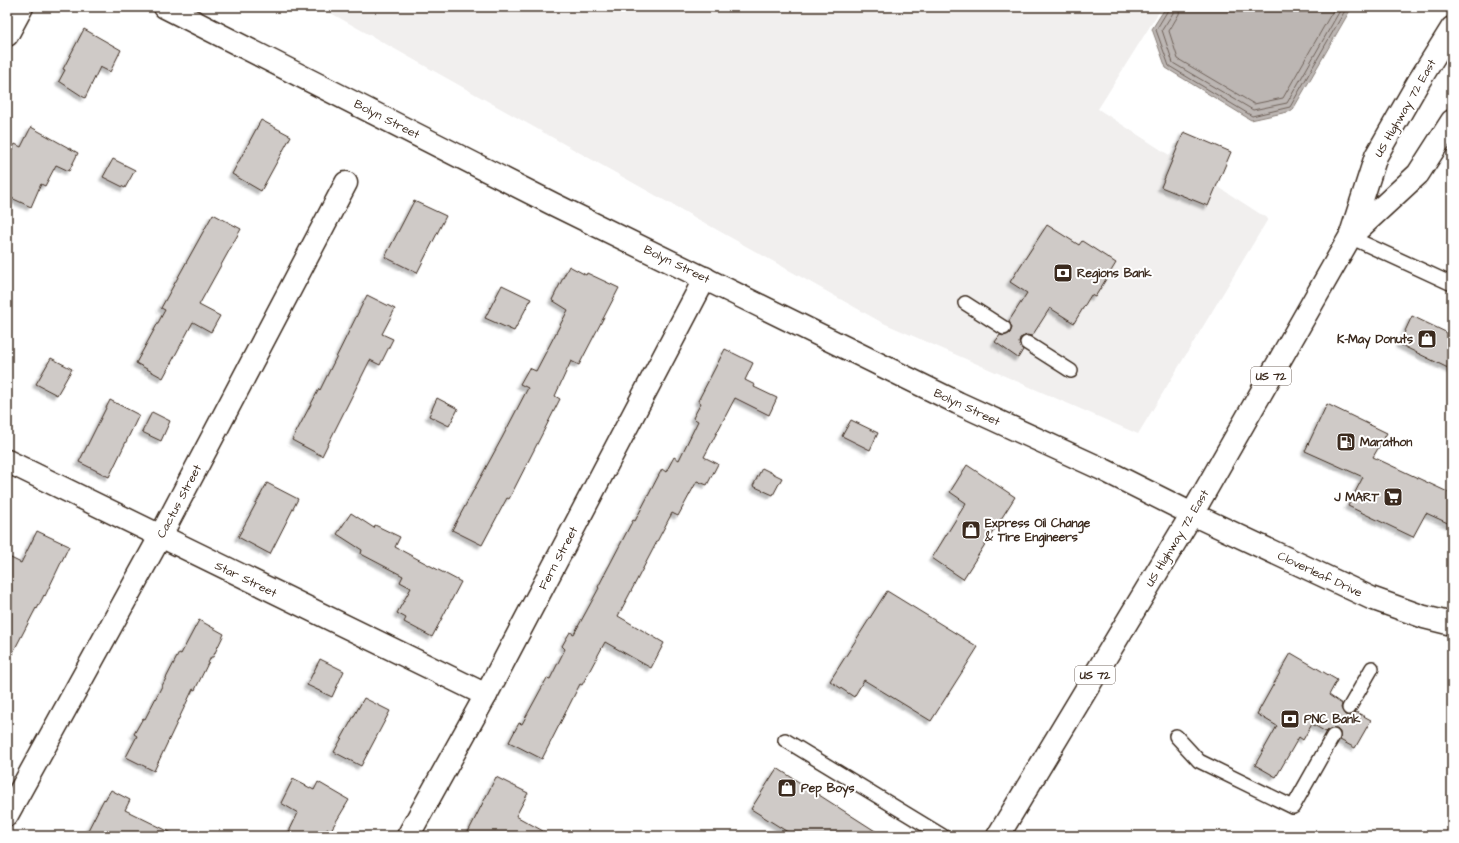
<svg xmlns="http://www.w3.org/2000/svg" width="1459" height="843" font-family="'Architects Daughter',sans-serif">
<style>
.built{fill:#f1efee}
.water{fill:#bcb6b3;stroke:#887e77}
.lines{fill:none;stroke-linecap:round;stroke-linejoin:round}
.shore{stroke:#6f625a;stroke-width:1}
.building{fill:#cfcac7;stroke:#3b2a1e;filter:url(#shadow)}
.lane-casing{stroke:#3b2a1e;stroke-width:16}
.street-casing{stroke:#3b2a1e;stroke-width:25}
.highway-casing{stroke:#3b2a1e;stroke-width:25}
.lane{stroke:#fff;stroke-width:13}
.street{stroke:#fff;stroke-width:22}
.highway{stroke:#fff;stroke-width:22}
.labels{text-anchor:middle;stroke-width:4;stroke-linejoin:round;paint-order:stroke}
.shield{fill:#fff;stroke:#766a62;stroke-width:1}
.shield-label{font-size:11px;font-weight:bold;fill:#3b2a1e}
.street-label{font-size:12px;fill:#3b2a1e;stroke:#fff}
.poi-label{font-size:12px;font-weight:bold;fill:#3b2a1e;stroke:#fff;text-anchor:start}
</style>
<defs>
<filter id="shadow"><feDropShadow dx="-3.5" dy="3.5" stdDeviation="1" flood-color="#0004"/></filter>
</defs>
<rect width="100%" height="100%" fill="#fff"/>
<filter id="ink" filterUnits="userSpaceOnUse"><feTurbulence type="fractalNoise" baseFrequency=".025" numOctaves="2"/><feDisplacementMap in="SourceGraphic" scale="8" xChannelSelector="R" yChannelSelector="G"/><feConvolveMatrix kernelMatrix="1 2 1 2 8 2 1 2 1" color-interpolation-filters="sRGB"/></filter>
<g filter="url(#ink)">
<!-- built -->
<path class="built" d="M320 7H1162L1098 109 1268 219 1138 434 881 322Z"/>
<!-- water -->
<path class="water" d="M1166 7H1352L1292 111 1251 120 1166 68 1152 29Z"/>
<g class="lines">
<!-- shore -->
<g class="shore">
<path d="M1169 7 1168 10 1156 30 1169 66 1252 116 1290 107 1347 7"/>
<path d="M1174 7 1173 13 1162 30 1173 63 1253 110 1287 103 1342 7"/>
<path d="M1180 7 1179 14 1169 31 1178 59 1254 104 1283 98 1335 7"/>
</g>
</g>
<!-- building -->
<g class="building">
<path d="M84 29 121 50 110 72 100 67 85 98 59 81 65 70 63 69Z"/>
<path d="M261 120 291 136 261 191 232 174Z"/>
<path d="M31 127 78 153 69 171 56 165 45 186 41 184 31 207 7 196V160L15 144 21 147Z"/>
<path d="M1184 132 1231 152 1208 206 1161 187Z"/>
<path d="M113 159 135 170 125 188 103 177Z"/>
<path d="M414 201 446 216 417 273 385 257Z"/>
<path d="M213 214 241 229 199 305 220 316 211 332 193 322 163 378 136 363 165 310 161 308Z"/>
<path d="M1047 225 1079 245 1082 241 1116 263 1095 297 1091 295 1074 323 1050 308 1032 336 1027 335 1020 338 1019 343 1023 350 1018 358 995 342 1000 335 1004 336 1010 333 1012 328 1009 321 1027 293 1010 282Z"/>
<path d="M569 266 586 275 587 273 619 288 579 365 571 361 555 396 560 399 509 499 507 498 482 545 452 530 502 438 528 388 520 384 529 368 536 371 568 310 552 300Z"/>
<path d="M502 285 531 299 514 331 485 318Z"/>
<path d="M367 295 395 309 382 334 393 339 380 365 370 360 322 456 292 440 319 389 320 390Z"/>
<path d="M1412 316 1452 335V370L1399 344Z"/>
<path d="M725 349 753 363 745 380 755 385 754 387 777 398 769 415 735 398 704 457 718 464 707 485 697 481 678 516 672 513 618 616 664 643 651 668 605 642 582 685 580 684 542 759 509 742 519 723 522 724 547 678 550 679 565 649 562 646 570 632 574 634 599 588 598 587 633 520 635 521 662 469 666 472 674 457 679 460 698 421 693 418 701 403 698 401Z"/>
<path d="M51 358 72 369 57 395 36 384Z"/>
<path d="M437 398 458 409 449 426 429 416Z"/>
<path d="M110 400 139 415 109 477 79 462Z"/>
<path d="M1327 404 1387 433 1373 457 1452 494V525L1426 513 1413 537 1348 506 1363 477 1305 451Z"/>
<path d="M152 412 170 421 161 441 142 432Z"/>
<path d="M851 420 878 433 870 450 842 436Z"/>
<path d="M967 465 1015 497 963 579 932 558 966 503 950 492Z"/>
<path d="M762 468 782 478 773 495 753 486Z"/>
<path d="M267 483 298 499 270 554 238 537Z"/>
<path d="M351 513 374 528 375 525 400 537 395 547 461 582 432 637 404 622 406 618 397 613 411 588 400 582 403 576 361 554 362 550 337 534Z"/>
<path d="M37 531 69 546 45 596 44 595 37 609 36 608 7 664V556L21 563Z"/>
<path d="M887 591 978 647 931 721 864 680 854 697 830 681Z"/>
<path d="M199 620 224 634 213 657H211L195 690 193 689 154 771 126 757 137 736 134 734 143 718 145 719 179 653 181 654Z"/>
<path d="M1291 653 1337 680 1329 695 1342 704 1341 708 1345 715 1349 716 1353 715 1356 712 1371 720 1355 748 1340 740V732L1337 729H1329L1326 732 1312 724 1303 740 1299 737 1276 777 1255 765 1277 726 1257 714Z"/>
<path d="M320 659 344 671 332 697 307 685Z"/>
<path d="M364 698 390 711 361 766 334 752Z"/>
<path d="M777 768 883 836H794L751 809Z"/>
<path d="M496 777 528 793 516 816 552 836H466Z"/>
<path d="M293 779 314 790 318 782 349 800 331 830 327 829 323 836H287L298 813 281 803Z"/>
<path d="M111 790 130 800 125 810 178 836H85L104 799 105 800Z"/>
</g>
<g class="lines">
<!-- lane casing -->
<g class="lane-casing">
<g id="lane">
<path d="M1350 237 1452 284"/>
<path d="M965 303 1004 328"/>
<path d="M1027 343 1071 371"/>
<path d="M1349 708 1372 668"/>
<path d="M1176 736 1199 761 1293 807 1333 736"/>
<path d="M785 740 943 836"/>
</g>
</g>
<!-- street casing -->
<g class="street-casing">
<g id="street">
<path d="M165 7 553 204 958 403 1102 469 1192 514 1371 598 1424 617 1452 624"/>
<path d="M7 35 22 7"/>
<path d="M7 461 486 695"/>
<path d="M7 815 160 537 346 183"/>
<path d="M408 836 486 695 705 278"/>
</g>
</g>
<!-- highway casing -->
<g class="highway-casing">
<g id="highway">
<path d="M1352 235 1418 174 1452 121"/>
<path d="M998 836 1192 514 1350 237 1376 156 1419 81 1452 28"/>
</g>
</g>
<!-- lane -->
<use href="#lane" class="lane"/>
<!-- street -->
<use href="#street" class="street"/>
<!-- highway -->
<use href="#highway" class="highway"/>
</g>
</g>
<!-- icons -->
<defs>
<g id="bank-square" transform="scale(1)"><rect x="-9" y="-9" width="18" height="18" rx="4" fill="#3b2a1e" stroke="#fff"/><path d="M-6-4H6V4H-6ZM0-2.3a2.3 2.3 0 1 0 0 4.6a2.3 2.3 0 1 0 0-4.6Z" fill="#fff"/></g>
<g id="shop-square" transform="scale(1)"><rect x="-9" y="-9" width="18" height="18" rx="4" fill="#3b2a1e" stroke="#fff"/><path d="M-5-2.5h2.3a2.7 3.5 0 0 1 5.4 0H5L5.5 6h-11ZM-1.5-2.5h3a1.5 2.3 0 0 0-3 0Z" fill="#fff"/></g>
<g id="fuel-square" transform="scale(1)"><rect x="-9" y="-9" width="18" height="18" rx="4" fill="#3b2a1e" stroke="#fff"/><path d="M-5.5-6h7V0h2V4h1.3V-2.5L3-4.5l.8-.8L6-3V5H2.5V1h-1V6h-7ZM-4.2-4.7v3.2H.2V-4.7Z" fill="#fff"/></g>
<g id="supermarket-square" transform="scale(1)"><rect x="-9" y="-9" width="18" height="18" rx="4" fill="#3b2a1e" stroke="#fff"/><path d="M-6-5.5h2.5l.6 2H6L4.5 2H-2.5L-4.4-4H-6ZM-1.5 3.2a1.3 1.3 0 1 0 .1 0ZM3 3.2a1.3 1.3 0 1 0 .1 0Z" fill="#fff"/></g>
</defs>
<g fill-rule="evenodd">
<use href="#bank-square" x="1063" y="273"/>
<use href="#shop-square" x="1427" y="339"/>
<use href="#fuel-square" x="1346" y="442"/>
<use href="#supermarket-square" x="1393" y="497"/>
<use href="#shop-square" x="971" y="530"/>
<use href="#bank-square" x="1290" y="719"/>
<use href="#shop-square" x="787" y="788"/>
</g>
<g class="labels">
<!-- shield labels -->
<g class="shield">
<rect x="1251" y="367" width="40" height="18" rx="3"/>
<rect x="1075" y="666" width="40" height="18" rx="3"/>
</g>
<g class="shield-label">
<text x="1271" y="380">US 72</text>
<text x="1095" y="679">US 72</text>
</g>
<!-- street labels -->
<g class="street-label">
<text transform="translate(1405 108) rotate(-60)" y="4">US Highway 72 East</text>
<text transform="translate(387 119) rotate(27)" y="4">Bolyn Street</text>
<text transform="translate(677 264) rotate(26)" y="4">Bolyn Street</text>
<text transform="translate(967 407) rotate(25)" y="4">Bolyn Street</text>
<text transform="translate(179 501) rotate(-62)" y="4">Cactus Street</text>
<text transform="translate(1177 538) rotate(-59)" y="4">US Highway 72 East</text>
<text transform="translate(558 558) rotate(-62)" y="4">Fern Street</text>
<text transform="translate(1320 574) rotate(25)" y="4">Cloverleaf Drive</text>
<text transform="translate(246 579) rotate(26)" y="4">Star Street</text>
</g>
<!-- poi labels -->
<g class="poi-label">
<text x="1077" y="277">Regions Bank</text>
<text x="1413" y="343" text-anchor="end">K-May Donuts</text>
<text x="1360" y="446">Marathon</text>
<text x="1379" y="501" text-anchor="end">J MART</text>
<text x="985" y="527">Express Oil Change<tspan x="985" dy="14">&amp; Tire Engineers</tspan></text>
<text x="1304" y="723">PNC Bank</text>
<text x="801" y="792">Pep Boys</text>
</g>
</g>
<!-- margin -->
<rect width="1459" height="843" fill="none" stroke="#fff" stroke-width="24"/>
<rect x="12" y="12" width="1435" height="819" fill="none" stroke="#3b2a1e" stroke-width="1.5" filter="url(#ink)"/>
</svg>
